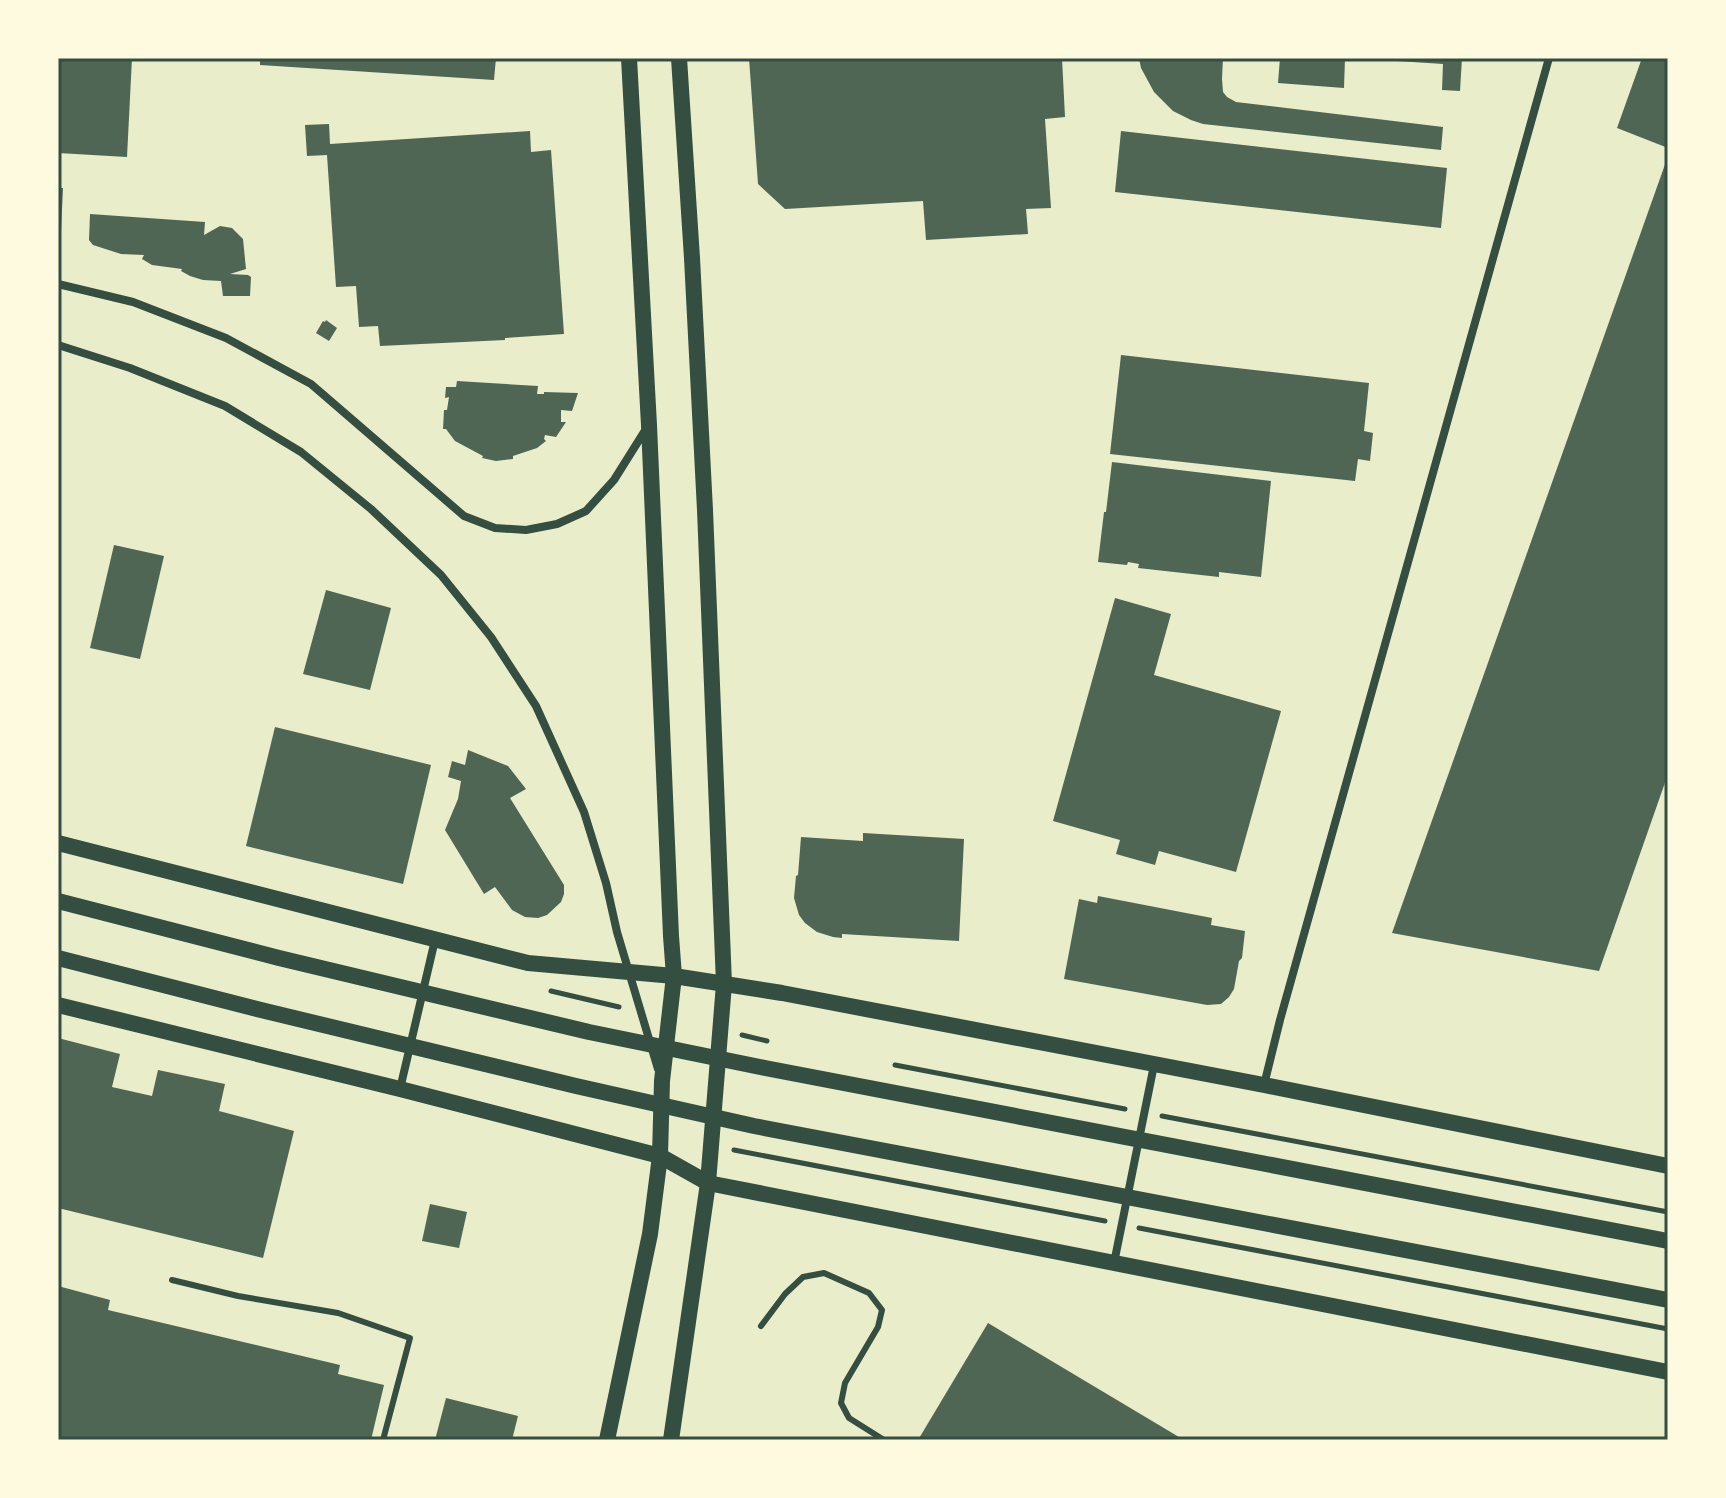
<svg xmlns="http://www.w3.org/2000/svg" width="1726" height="1498" font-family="'Archivo Narrow',sans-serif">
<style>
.building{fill:#4f6655}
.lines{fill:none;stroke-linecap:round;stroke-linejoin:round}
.path{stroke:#344e41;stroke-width:5}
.service{stroke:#344e41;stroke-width:6}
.minor{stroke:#344e41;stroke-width:8}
.secondary{stroke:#344e41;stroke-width:16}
.neatline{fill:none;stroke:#344e41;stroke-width:3}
</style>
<rect width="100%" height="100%" fill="#e9edc9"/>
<!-- building -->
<g class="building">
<path d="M58 58H132L127 157 58 153Z"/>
<path d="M260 58H496L494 80 260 65Z"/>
<path d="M749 58H1062L1065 117 1045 119 1051 208 1026 209 1028 234 926 240 923 201 785 209 758 184Z"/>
<path d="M1139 58H1223L1222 79 1223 92 1227 97 1236 102 1443 127 1441 150 1203 124 1191 120 1173 111 1154 92 1141 68Z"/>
<path d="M1280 58H1345L1344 88 1278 83Z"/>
<path d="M1382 58H1462L1460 91 1442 90 1443 64 1382 60Z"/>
<path d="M1642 58H1668V148L1617 128Z"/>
<path d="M329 124 330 144 530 131 531 152 551 150 564 334 505 338V340L380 346 378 326 359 327 356 286 336 287 327 155 307 156 305 125Z"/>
<path d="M1121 131 1447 168 1441 228 1115 192Z"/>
<path d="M1668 156V774L1599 971 1392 933Z"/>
<path d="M58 188H63L61 231H58Z"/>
<path d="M90 214 205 222 204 235 220 226 232 228 243 239 246 269 230 274 248 275 251 277 250 296H223L221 281 203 280 190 276 181 271 182 269 152 265 142 259 144 255 121 254 93 245 89 240Z"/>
<path d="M326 320 337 328 329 341 316 333 323 321 325 322Z"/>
<path d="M1121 355 1369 383 1364 431 1373 433 1370 461 1358 459 1355 481 1110 454Z"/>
<path d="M457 381 538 386 537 394H544V392L578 393 572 411 561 410V422H566L556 437 545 435 544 439 546 441 537 448 513 456V459L496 461 482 458 483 456 455 441 446 429H443L444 410H447L449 397 445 398 446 387H456Z"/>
<path d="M1112 462 1271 481 1261 577 1219 572V577L1138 568 1139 564 1128 562 1127 565 1098 562 1104 512H1106Z"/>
<path d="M114 545 164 556 140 659 90 648Z"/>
<path d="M326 590 391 608 370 690 303 674Z"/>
<path d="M1115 598 1171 614 1154 675 1281 711 1236 872 1159 851 1155 865 1116 854 1120 840 1053 821Z"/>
<path d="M275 727 431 765 403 884 246 846Z"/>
<path d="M468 750 508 766 526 789 510 798 564 885V894L561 902 547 915 538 918 525 917 512 910 495 887 484 894 445 830 458 799 461 781 448 777 452 761 465 765Z"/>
<path d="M863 833 964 839 959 941 842 934V938L833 937 817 932 805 923 799 915 794 898 796 876 798 875 801 837 863 841Z"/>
<path d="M1098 896 1212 918 1211 925 1245 931 1242 958 1239 961 1234 989 1229 997 1221 1004 1207 1005 1064 979 1079 899 1097 903Z"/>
<path d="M58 1038 120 1054 112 1087 152 1096 158 1070 225 1084 219 1111 294 1131 263 1258 58 1208Z"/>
<path d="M430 1204 467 1212 459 1248 422 1241Z"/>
<path d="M58 1286 110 1300 108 1310 340 1365 338 1374 384 1385 371 1440H58Z"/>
<path d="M988 1323 1184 1440H918Z"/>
<path d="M446 1398 518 1416 512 1440H435Z"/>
</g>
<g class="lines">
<!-- path -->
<g class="path">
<path d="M551 991 619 1007"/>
<path d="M742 1035 767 1041"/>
<path d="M895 1065 1125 1109"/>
<path d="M1162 1116 1668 1212"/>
<path d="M734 1150 1105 1221"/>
<path d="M1139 1228 1668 1329"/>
</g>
<!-- service -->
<g class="service">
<path d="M172 1280 238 1296 338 1313 410 1338 383 1440"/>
<path d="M761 1326 785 1294 803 1277 824 1273 869 1293 882 1310 878 1327 845 1383 841 1403 849 1418 884 1440"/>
</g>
<!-- minor -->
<g class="minor">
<path d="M58 284 133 302 226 338 311 384 464 516 495 528 526 530 557 524 586 511 614 480 646 429"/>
<path d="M58 345 130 368 225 406 301 452 371 509 441 575 491 637 536 706 584 812 606 883 617 932 658 1069"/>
<path d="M1264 1085 1280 1020 1549 58"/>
<path d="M400 1089 435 940"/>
<path d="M1114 1263 1154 1065"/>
</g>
<!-- secondary -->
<g class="secondary">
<path d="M58 843 528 963 674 976 782 993 1264 1085 1668 1166"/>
<path d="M58 901 279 958 589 1032 765 1068 1668 1241"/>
<path d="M58 958 261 1010 576 1086 754 1126 1668 1300"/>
<path d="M58 1005 400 1089 660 1156 708 1183 1668 1372"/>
<path d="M607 1440 650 1234 660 1156 662 1081 674 976 671 936 649 425 629 58"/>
<path d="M671 1440 708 1183 724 984 705 510 692 258 679 58"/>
</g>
</g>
<!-- border -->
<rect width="1726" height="1498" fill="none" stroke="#fefae0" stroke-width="120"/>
<rect x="60" y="60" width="1606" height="1378" class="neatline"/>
</svg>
